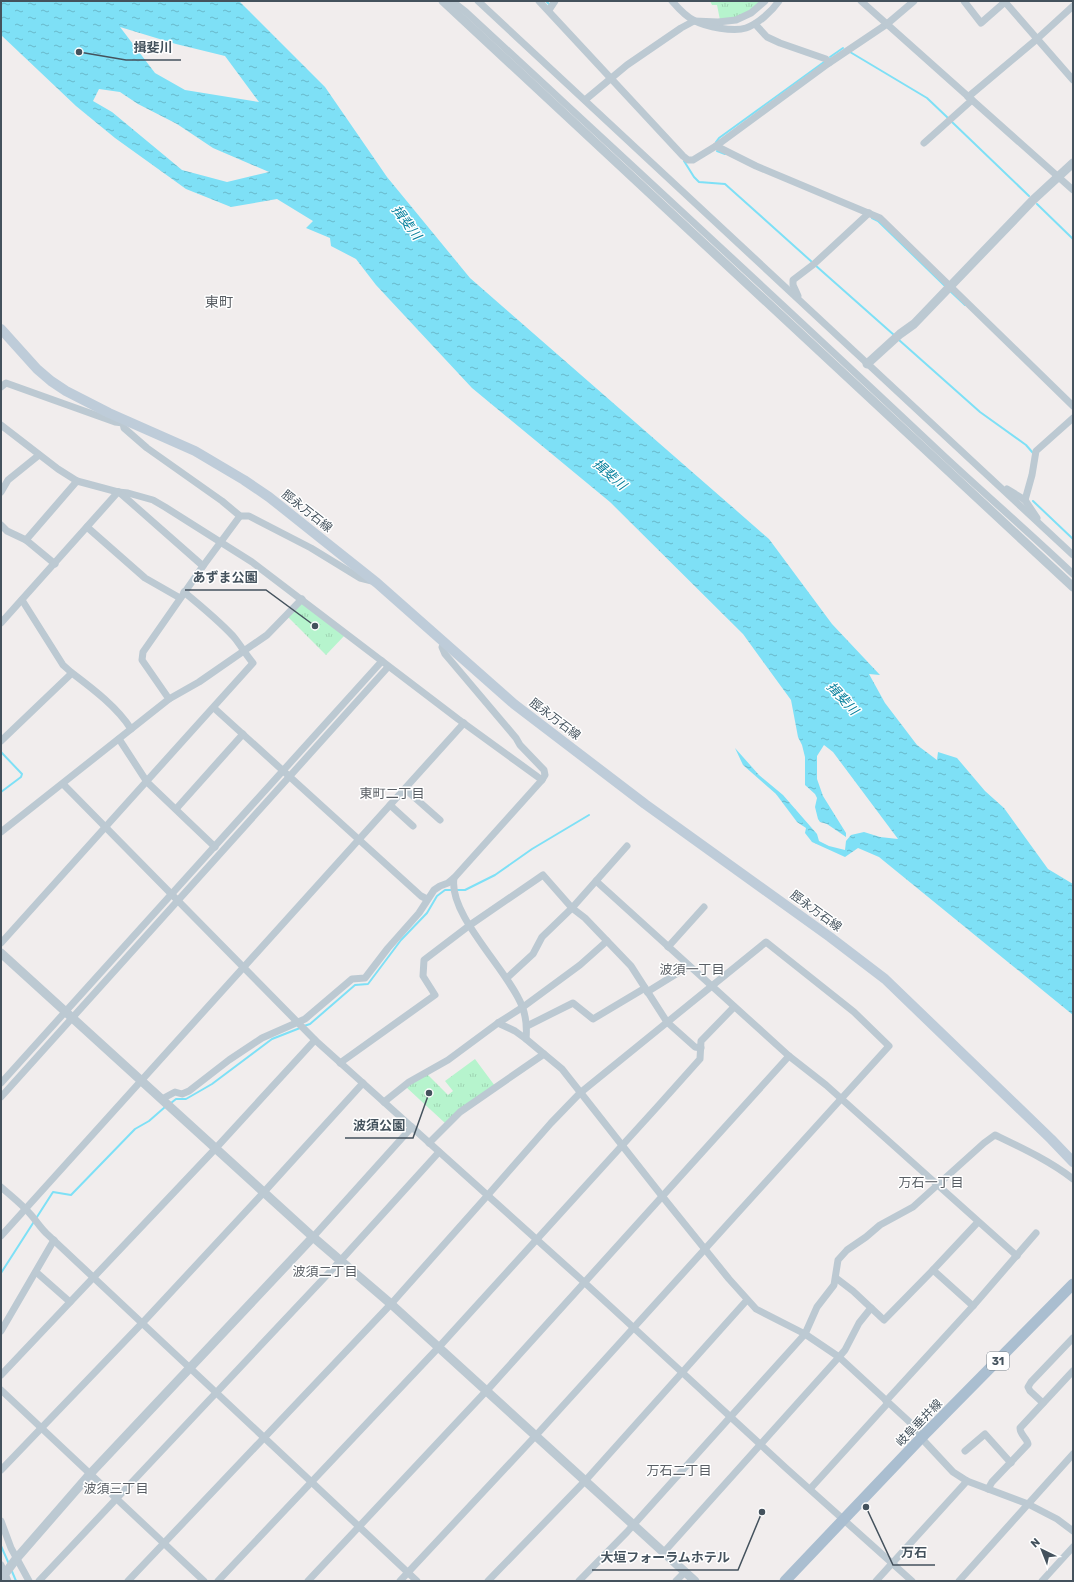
<svg xmlns="http://www.w3.org/2000/svg" width="1074" height="1582" font-family="Rubik,'Noto Sans JP',sans-serif">
<style>
.park{fill:url(#park-tufts)}
.water{fill:url(#water-ripples);fill-rule:evenodd}
.lines{fill:none;stroke-linecap:round;stroke-linejoin:round}
.stream{stroke:#7ee0f6;stroke-width:2}
.minor{stroke:#bcc9d2;stroke-width:7}
.tertiary{stroke:#bcc9d2;stroke-width:9}
.secondary{stroke:#beccd9;stroke-width:10}
.primary{stroke:#aabed0;stroke-width:11}
.labels{text-anchor:middle;stroke-width:3;stroke-linejoin:round;paint-order:stroke}
.shield{fill:#fff;stroke:#7c868e;stroke-width:1}
.shield-label{font-size:11px;font-weight:bold;fill:#44525d}
.street-label{font-size:12px;fill:#44525d;stroke:#fff}
.water-label{font-size:13px;font-style:italic;fill:#037f9c;stroke:#fff}
.neighbourhood-label{font-size:13px;fill:#595e64;stroke:#fff}
.quarter-label{font-size:14px;fill:#595e64;stroke:#fff}
.leader{fill:none;stroke:#44525d;stroke-width:1.5}
.callout-dot{fill:#44525d;stroke:#fff;stroke-width:1.5}
.callout-label{font-size:13px;text-anchor:middle;font-weight:bold;fill:#44525d;stroke:#fff;stroke-width:3;stroke-linejoin:round;paint-order:stroke}
</style>
<defs>
<pattern id="park-tufts" width="24" height="20" patternUnits="userSpaceOnUse"><rect width="24" height="20" fill="#b6f4cd"/><path d="M3 7l-1-3M5 7V3M7 7l1-3M15 17l-1-3M17 17v-4M19 17l1-3" fill="none" stroke="#9ed3b2"/></pattern>
<pattern id="water-ripples" width="26" height="14" patternUnits="userSpaceOnUse"><rect width="26" height="14" fill="#7ee0f6"/><path d="M2 4q2-2 4 0t4 0M15 11q2-2 4 0t4 0" fill="none" stroke="#69b8ca"/></pattern>
</defs>
<rect width="100%" height="100%" fill="#f1eded"/>
<!-- park -->
<g class="park">
<path d="M710 1H763L740 17 720 20 717 5H712Z"/>
<path d="M303 602 345 635 326 655 288 617Z"/>
<path d="M475 1059 495 1086 445 1123 406 1087 427 1074 448 1095 453 1091 445 1081Z"/>
</g>
<!-- water -->
<path class="water" d="M1 1H239L325 87 387 177 470 278 769 539 832 624 880 675 869 674 885 703 917 745 937 760 938 752 957 758 985 791 1004 808 1048 869 1073 884V1015L879 857 858 848 845 857 812 842 805 833 806 828 797 822 776 794 743 765 735 748 759 775 783 795 817 834 819 841 829 846 845 850 846 841 851 835 864 832 880 837 898 839 833 752 824 745 817 756V779L823 796 846 833V837L827 824 820 822 818 819 815 807 817 798 815 794 805 785V757L802 745 798 737 791 700 743 634 610 502 472 388 376 285 356 259 331 246 330 238 306 228 313 221 277 199 231 207 186 189 115 138 76 106 1 35ZM120 27 176 44 225 56 259 102 185 90 155 73ZM99 89 120 92 138 104 177 124 213 148 269 172 227 182 182 170 112 112 93 101Z"/>
<g class="lines">
<!-- stream -->
<g class="stream">
<path d="M546 1 549 4"/>
<path d="M850 52 927 98 948 118"/>
<path d="M830 57 843 48"/>
<path d="M952 122 1029 196"/>
<path d="M716 142 719 138 824 62"/>
<path d="M717 151 725 154"/>
<path d="M684 161 694 177 699 182 725 184 812 262"/>
<path d="M1037 204 1073 239"/>
<path d="M872 218 878 221 946 287"/>
<path d="M815 265 894 335"/>
<path d="M949 290 965 305"/>
<path d="M899 340 980 412 1026 445 1033 453"/>
<path d="M1033 501 1073 539"/>
<path d="M1 752 22 774 21 777 1 792"/>
<path d="M304 1026 310 1024 355 985 368 984 401 940 427 913 437 896 445 890H465L495 875 532 849 589 815"/>
<path d="M171 1103 176 1099H186L212 1084 272 1039 300 1028"/>
<path d="M1 1273 53 1192 71 1195 135 1129 149 1121 165 1107"/>
<path d="M1 1546 9 1564"/>
<path d="M11 1569 16 1581"/>
</g>
<!-- minor -->
<g class="minor">
<path d="M452 1 466 12C626 160 786 307 944 456 987 496 1031 534 1073 574"/>
<path d="M478 1 1073 555"/>
<path d="M539 1 683 156 688 160H693L716 146 829 63 887 24 914 1"/>
<path d="M672 1C678 8 686 17 695 21 706 27 734 32 746 28 758 24 772 11 779 1"/>
<path d="M861 1 1073 190"/>
<path d="M964 1 981 23 1006 1"/>
<path d="M1005 2 1073 80"/>
<path d="M549 10 555 1"/>
<path d="M755 24 767 37 780 43 826 59 829 63"/>
<path d="M968 97 1037 39 1073 6"/>
<path d="M585 100 627 65 681 28 694 21 718 22 736 20 751 13 765 1"/>
<path d="M924 143 972 100"/>
<path d="M716 146 756 166 880 218 1073 406"/>
<path d="M797 297 798 296 793 285V280L814 264 869 213"/>
<path d="M1 387 6 383 115 422 123 423"/>
<path d="M124 420 123 423 124 428 147 448 222 501 240 516H249L311 548 360 578 372 581"/>
<path d="M1 425 58 469 77 481 118 492 128 493 153 500 165 507 252 562 458 719 542 780"/>
<path d="M1007 489 1025 500 1037 518"/>
<path d="M1 492 8 480 39 455"/>
<path d="M119 492 203 566"/>
<path d="M1025 500 1032 475 1036 451 1073 418"/>
<path d="M1 525 7 531 26 540 55 564"/>
<path d="M87 527 145 578 180 598"/>
<path d="M26 540 77 481"/>
<path d="M22 600 63 665 72 673"/>
<path d="M1 623 118 492"/>
<path d="M445 642 442 647 445 654 516 738 520 745 544 770 545 775 542 780 454 878C448 915 508 970 522 1006 526 1016 527 1028 526 1039L562 1069 662 1196 729 1279 756 1309 805 1334 839 1357 915 1427 925 1442 953 1472 967 1481 1028 1504 1057 1519 1073 1531"/>
<path d="M169 699 199 682 267 635 302 599"/>
<path d="M214 708 421 896 427 899"/>
<path d="M119 739 147 782 215 847"/>
<path d="M1 741 72 673C93 689 117 707 131 729"/>
<path d="M63 784 315 1040 585 1283 787 1469 912 1581"/>
<path d="M405 789 440 820"/>
<path d="M390 805 413 826"/>
<path d="M176 809 243 734"/>
<path d="M1 832 169 699 142 660 143 652 203 566 240 516"/>
<path d="M596 881 789 1056 826 1085 1017 1256"/>
<path d="M1 943 253 663C246 655 240 644 233 636 218 620 201 606 184 592"/>
<path d="M668 947 704 907"/>
<path d="M507 978 533 954 542 937 572 908 627 846"/>
<path d="M647 992 689 966"/>
<path d="M498 1023 515 1031 526 1039"/>
<path d="M527 1026 573 1003 593 1019 645 988"/>
<path d="M340 1063 435 995 423 976 424 960 470 925 543 875 572 908 585 918 631 966 667 1022 695 1047 701 1048"/>
<path d="M1 1083 382 661"/>
<path d="M1 1097 388 667"/>
<path d="M162 1099 175 1092 182 1094 189 1091 229 1060 262 1038 305 1019 352 979 365 978 388 948 419 913 434 890 440 886 448 883 454 878"/>
<path d="M384 1102 409 1082 448 1060 498 1023 523 1007 580 965 607 941"/>
<path d="M429 1143 460 1112 544 1054"/>
<path d="M1 1187C11 1196 23 1205 32 1216 37 1222 40 1227 46 1233L417 1581"/>
<path d="M1 1236 464 723"/>
<path d="M313 1237 412 1127"/>
<path d="M36 1272 70 1302"/>
<path d="M836 1278 853 1291 884 1320 933 1270"/>
<path d="M973 1306 933 1270 978 1222"/>
<path d="M1 1331 54 1240"/>
<path d="M1 1375 216 1148 315 1040"/>
<path d="M1 1390 204 1581"/>
<path d="M886 1401 973 1306 1036 1233"/>
<path d="M1043 1403 1030 1391 1028 1387 1031 1382 1073 1338"/>
<path d="M965 1451 985 1434 1011 1463"/>
<path d="M1 1470 147 1318 264 1192 363 1083"/>
<path d="M810 1489 888 1403"/>
<path d="M988 1489 992 1482 1028 1444C1027 1438 1020 1435 1020 1428L1073 1371"/>
<path d="M1 1521 11 1548 29 1581"/>
<path d="M664 1552 839 1357 845 1350 859 1323 871 1308"/>
<path d="M1 1565 8 1581"/>
<path d="M39 1581 341 1260 439 1152"/>
<path d="M128 1581 391 1304 487 1196 551 1123 580 1093 766 942 854 1012 889 1046 540 1431 400 1581"/>
<path d="M218 1581 438 1348 658 1106 700 1059 701 1041 734 1007"/>
<path d="M308 1581 490 1387 789 1056"/>
<path d="M488 1581 585 1481 747 1300"/>
<path d="M579 1581 627 1532 805 1334 817 1307 834 1285 838 1260 847 1250 866 1237 880 1225 913 1207 984 1143 995 1135C1022 1148 1050 1161 1073 1179"/>
<path d="M676 1581 685 1572"/>
<path d="M876 1581 967 1481"/>
<path d="M959 1581 1073 1454"/>
<path d="M1042 1581 1073 1547"/>
</g>
<!-- tertiary -->
<g class="tertiary">
<path d="M443 1 1073 587"/>
<path d="M867 364 900 334 914 324 1033 200 1073 163"/>
<path d="M1 953 313 1237"/>
<path d="M1 1579 16 1559 90 1474 313 1237 391 1304 695 1581"/>
</g>
<!-- secondary -->
<path class="secondary" d="M1 329 37 369 51 381 66 391 109 413 195 451 244 480 269 497 377 583 514 704 645 804 830 937 885 979 1051 1139 1073 1162"/>
<!-- primary -->
<path class="primary" d="M785 1581 922 1437 1073 1284"/>
</g>
<g class="labels">
<!-- shield labels -->
<rect class="shield" x="987" y="1352" width="22" height="18" rx="3"/>
<g class="shield-label">
<text x="998" y="1365">31</text>
</g>
<!-- street labels -->
<g class="street-label">
<text transform="translate(307 511) rotate(38)" y="4">脛永万石線</text>
<text transform="translate(555 719) rotate(37)" y="4">脛永万石線</text>
<text transform="translate(816 911) rotate(36)" y="4">脛永万石線</text>
<text transform="translate(919 1423) rotate(-46)" y="4">岐阜垂井線</text>
</g>
<!-- water labels -->
<g class="water-label">
<text transform="translate(407 222) rotate(53)" y="5">揖斐川</text>
<text transform="translate(610 474) rotate(41)" y="5">揖斐川</text>
<text transform="translate(843 698) rotate(47)" y="5">揖斐川</text>
</g>
<!-- neighbourhood labels -->
<g class="neighbourhood-label">
<text x="392" y="798">東町二丁目</text>
<text x="692" y="974">波須一丁目</text>
<text x="931" y="1187">万石一丁目</text>
<text x="325" y="1276">波須二丁目</text>
<text x="679" y="1475">万石二丁目</text>
<text x="116" y="1493">波須三丁目</text>
</g>
<!-- quarter labels -->
<g class="quarter-label">
<text x="219" y="307">東町</text>
</g>
</g>
<!-- callouts -->
<path class="leader" d="M79 52L126 60H181M315 626L266 590H185M429 1093L413 1138H345M866 1507L893 1565H935M762 1512L738 1570H592"/>
<g class="callout-dot">
<circle cx="79" cy="52" r="4"/>
<circle cx="315" cy="626" r="4"/>
<circle cx="429" cy="1093" r="4"/>
<circle cx="866" cy="1507" r="4"/>
<circle cx="762" cy="1512" r="4"/>
</g>
<g class="callout-label">
<text x="153" y="52">揖斐川</text>
<text x="225" y="582">あずま公園</text>
<text x="379" y="1130">波須公園</text>
<text x="914" y="1557">万石</text>
<text x="665" y="1562">大垣フォーラムホテル</text>
</g>
<!-- border -->
<rect width="1074" height="1582" fill="none" stroke="#44525d" stroke-width="4"/>
<!-- north arrow -->
<g transform="translate(1042 1550) rotate(317)" stroke="#ffffff" stroke-width="3" paint-order="stroke">
<path d="M0-3L7 15L0 10L-7 15Z" fill="#44525d"/>
<text y="-6" font-size="11" font-weight="bold" text-anchor="middle" fill="#44525d">N</text>
</g>
</svg>
